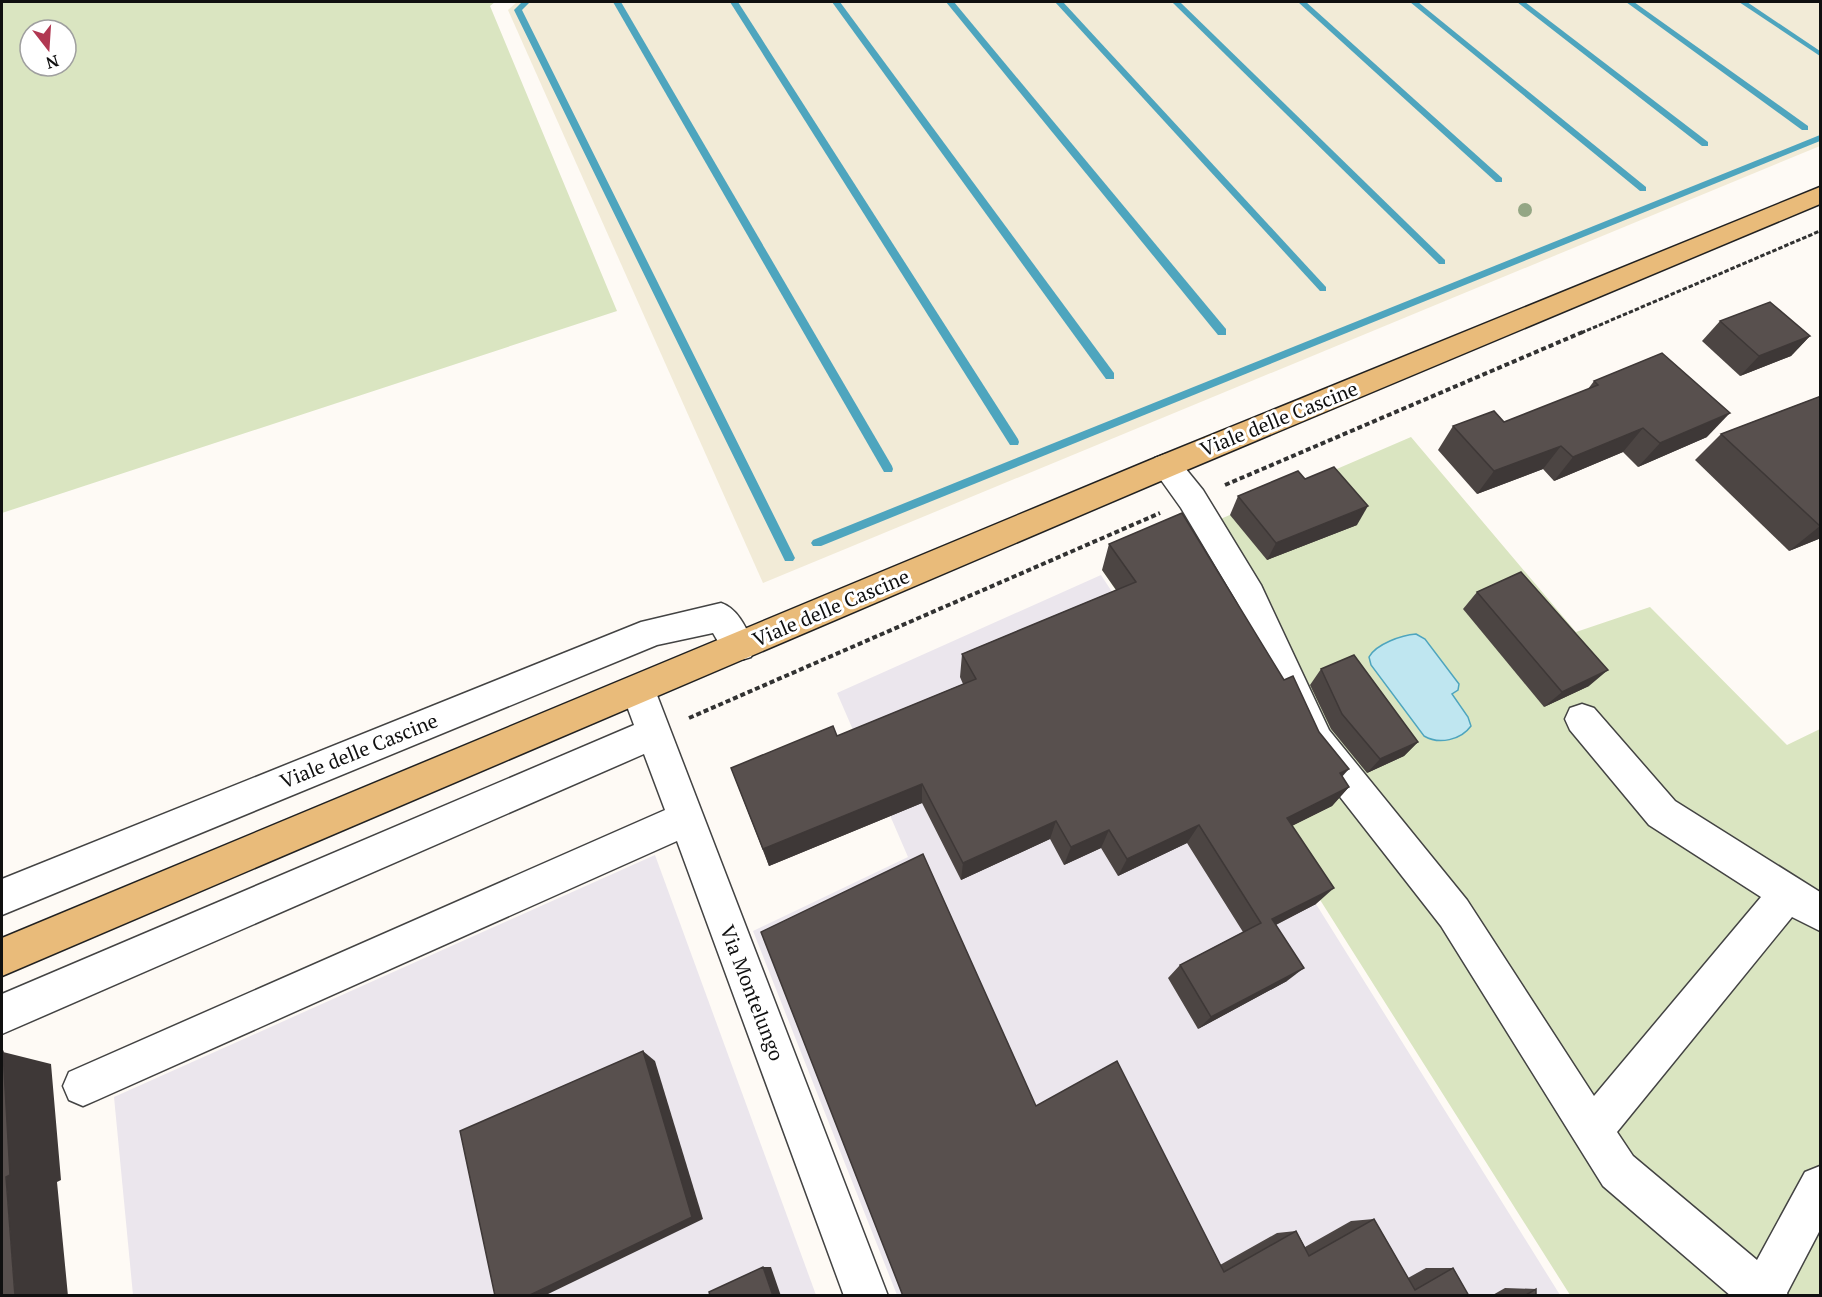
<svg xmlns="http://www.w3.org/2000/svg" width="1822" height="1297" font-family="'PT Serif',serif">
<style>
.industrial{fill:#ebe6ed}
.farmland{fill:#f2ebd7}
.green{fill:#dae5c1;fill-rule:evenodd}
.water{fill:#bfe6f0;stroke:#4ea5be;stroke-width:1.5}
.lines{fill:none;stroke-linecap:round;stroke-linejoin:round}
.stream{fill:#4ea5be;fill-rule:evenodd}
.minor-casing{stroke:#434343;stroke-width:3}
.major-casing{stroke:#212121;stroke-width:3}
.path-far1{stroke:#323232;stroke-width:3;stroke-dasharray:4.5 2;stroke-linecap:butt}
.path{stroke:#323232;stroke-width:4;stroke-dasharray:5 3;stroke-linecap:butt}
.minor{fill:#fff;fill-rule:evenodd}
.major{fill:#e9bb7a;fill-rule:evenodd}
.tree{fill:#94a684}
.wall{fill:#4c4543}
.shaded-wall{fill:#3e3837}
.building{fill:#58504e;stroke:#3e3837;stroke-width:1.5}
.labels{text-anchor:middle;stroke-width:6;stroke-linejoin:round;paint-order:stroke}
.street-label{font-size:20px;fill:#101010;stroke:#fff}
</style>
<rect width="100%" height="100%" fill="#fefaf5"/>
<!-- industrial -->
<g class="industrial">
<path d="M1101 575 1316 904 1560 1295H897L753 931 908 857 837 693Z"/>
<path d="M655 855 816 1295H133L114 1097Z"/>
</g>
<!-- farmland -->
<path class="farmland" d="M517 2H1820V146L763 583 508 10Z"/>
<!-- green -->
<g class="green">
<path d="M2 2H495L490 6 617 311 2 513ZM30 30H66V66H30Z"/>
<path d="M1411 437 1576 632 1650 607 1787 745 1820 729V1295H1570L1231 759 1102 570Z"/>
</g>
<!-- water -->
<path class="water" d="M1416 634 1425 639 1459 684 1458 690 1452 694 1468 717 1471 726C1461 740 1439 745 1424 736L1371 665 1369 657C1376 644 1402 635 1416 634Z"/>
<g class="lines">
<!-- stream -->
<g class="stream">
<path d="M522 2H530L522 10 795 558 793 561H785L514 10Z"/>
<path d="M613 2H621L892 466 893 469 892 472H884Z"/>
<path d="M730 2H738L1018 439 1019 442 1018 445H1010Z"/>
<path d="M832 2H840L1114 373V379H1106Z"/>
<path d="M946 2H954L1226 329V335H1218Z"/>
<path d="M1055 2H1063L1326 287V291H1320Z"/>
<path d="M1172 2H1180L1445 260V264H1439Z"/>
<path d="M1298 2H1306L1502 178V182H1496Z"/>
<path d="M1410 2H1418L1646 187V191H1640Z"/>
<path d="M1517 2H1525L1708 142V146H1702Z"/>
<path d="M1626 2H1634L1808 126V130H1802Z"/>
<path d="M1739 2H1747L1820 51V56Z"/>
<path d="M1820 135V141L821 546H813L811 543 813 540Z"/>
</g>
<!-- minor casing -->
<g class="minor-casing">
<g id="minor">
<path d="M1166 454 1177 458 1203 490 1261 585 1329 730 1467 900 1594 1096 1761 897 1649 825 1570 730 1565 719 1570 708 1582 704 1594 708 1675 801 1820 892V931L1792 917 1617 1132 1633 1156 1757 1260 1805 1172 1820 1166V1230L1787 1293 1788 1296H1731L1603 1186 1441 926 1305 752 1237 602 1181 508 1151 466 1155 458Z"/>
<path d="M721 603C739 609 747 630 755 647L751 657C727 666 724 651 713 633L657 645 2 915V879L641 622Z"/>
<path d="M638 675 650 679 655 690 888 1296H844L677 841 97 1100 83 1106 69 1100 63 1086 69 1072 665 810 644 754 2 1034V994L634 725 621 690 626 679Z"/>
</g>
</g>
<!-- major casing -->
<g class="major-casing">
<path id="major" d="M1820 187V204L1177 474 2 976V938L1155 458Z"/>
</g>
<!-- path-far1 -->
<path class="path-far1" d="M1581 333 1820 231"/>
<!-- path -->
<g class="path">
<path d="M1225 485 1585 331"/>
<path d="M689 718 1160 513"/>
</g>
<!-- minor -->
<use href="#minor" class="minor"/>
<!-- major -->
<use href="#major" class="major"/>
</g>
<!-- trees -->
<circle class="tree" cx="1525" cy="210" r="7"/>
<!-- wall -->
<g class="wall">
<path d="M1720 321 1810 336 1791 356 1740 376 1702 341Z"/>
<path d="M1594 381 1707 437 1638 467 1623 452 1554 481 1543 469 1477 494 1438 450 1453 426 1504 422 1588 389Z"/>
<path d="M1821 396V538L1789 551 1695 460 1721 434Z"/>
<path d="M1305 479 1357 525 1267 560 1230 515 1238 496Z"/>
<path d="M1109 544 1284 680 1319 732 1342 777 1349 787 1332 806 1292 826 1316 904 1276 925 1287 981 1198 1029 1168 978 1180 965 1243 932 1187 843 1118 876 1101 848 1064 865 1050 839 961 880 922 803 769 866 731 768 837 736 963 684 960 677 962 654 1116 590 1102 570Z"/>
<path d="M1477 592 1589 686 1544 707 1463 609Z"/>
<path d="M1321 669 1418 742 1404 756 1367 773 1331 729 1310 685Z"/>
<path d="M1036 1106 1220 1265 1277 1233 1296 1231 1305 1247 1351 1221 1374 1219 1408 1278 1426 1268H1453L1469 1296H903Z"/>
<path d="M1505 1288 1536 1289V1296H1491Z"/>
</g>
<!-- shaded-wall -->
<g class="shaded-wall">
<path d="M1810 336 1791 356 1740 376 1759 356Z"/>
<path d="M1730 413 1707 437 1638 467 1660 443Z"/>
<path d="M1643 428 1623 452 1554 481 1573 457Z"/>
<path d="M1561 446 1543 469 1477 494 1494 471Z"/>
<path d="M1368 506 1357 525 1267 560 1276 543Z"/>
<path d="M1820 526 1821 538 1789 551Z"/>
<path d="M1608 670 1589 686 1544 707 1562 692Z"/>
<path d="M1418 742 1404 756 1367 773 1380 759Z"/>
<path d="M1349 769 1331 789 1340 773Z"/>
<path d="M922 784V803L769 866 763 849Z"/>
<path d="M1349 787 1332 806 1271 836 1287 818Z"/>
<path d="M1056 821 1050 839 961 880 963 863Z"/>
<path d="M1199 825 1187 843 1118 876 1127 859Z"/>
<path d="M1109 830 1101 848 1064 865 1071 847Z"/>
<path d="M1334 888 1316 904 1257 934 1272 919Z"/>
<path d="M1304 968 1287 981 1198 1029 1211 1017Z"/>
<path d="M643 1051 655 1061 703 1219 544 1296H528Z"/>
<path d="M3 1052 51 1064 61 1180 57 1182 68 1296H15L6 1177Z"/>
<path d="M763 1267H771L781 1296H773Z"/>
</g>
<!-- building -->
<g class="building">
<path d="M1770 302 1810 336 1759 356 1720 321Z"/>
<path d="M1662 353 1730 413 1660 443 1643 428 1573 457 1561 446 1494 471 1453 426 1494 411 1504 422 1598 385 1594 381Z"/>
<path d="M1821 396V526H1820L1721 434Z"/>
<path d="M1334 467 1368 506 1276 543 1238 496 1298 471 1305 479Z"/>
<path d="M1182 513 1284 680 1293 676 1319 732 1349 769 1340 773 1349 787 1287 818 1334 888 1272 919 1304 968 1211 1017 1180 965 1261 923 1199 825 1127 859 1109 830 1071 847 1056 821 963 863 922 784 763 849 731 768 833 726 837 736 976 679 962 654 1136 582 1109 544Z"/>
<path d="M1521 572 1608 670 1562 692 1477 592Z"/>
<path d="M1354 655 1418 742 1380 759 1342 714 1321 669Z"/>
<path d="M923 854 1036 1106 1117 1061 1224 1272 1296 1231 1309 1256 1374 1219 1415 1290 1453 1268 1469 1296H903L761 932Z"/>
<path d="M643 1051 692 1217 528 1296H495L460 1131Z"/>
<path d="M3 1052 10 1175 6 1177 15 1296H2V1053Z"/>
<path d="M763 1267 773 1296H710L709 1292Z"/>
<path d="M1536 1289V1296H1524Z"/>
</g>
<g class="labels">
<!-- street labels -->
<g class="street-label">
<text transform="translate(1279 419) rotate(-22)" y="7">Viale delle Cascine</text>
<text transform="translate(831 608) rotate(-23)" y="7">Viale delle Cascine</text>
<text transform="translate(359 751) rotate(-22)" y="7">Viale delle Cascine</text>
<text transform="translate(752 993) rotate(69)" y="7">Via Montelungo</text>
</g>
</g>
<!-- border -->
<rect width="1822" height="1297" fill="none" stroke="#101010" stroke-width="6"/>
<!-- north arrow -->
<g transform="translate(48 48) rotate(163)"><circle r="28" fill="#ffffff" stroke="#9f9f9f" stroke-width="1.5"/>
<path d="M0-4.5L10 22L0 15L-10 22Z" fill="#b13852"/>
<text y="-9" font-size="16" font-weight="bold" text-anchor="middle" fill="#101010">N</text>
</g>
</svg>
